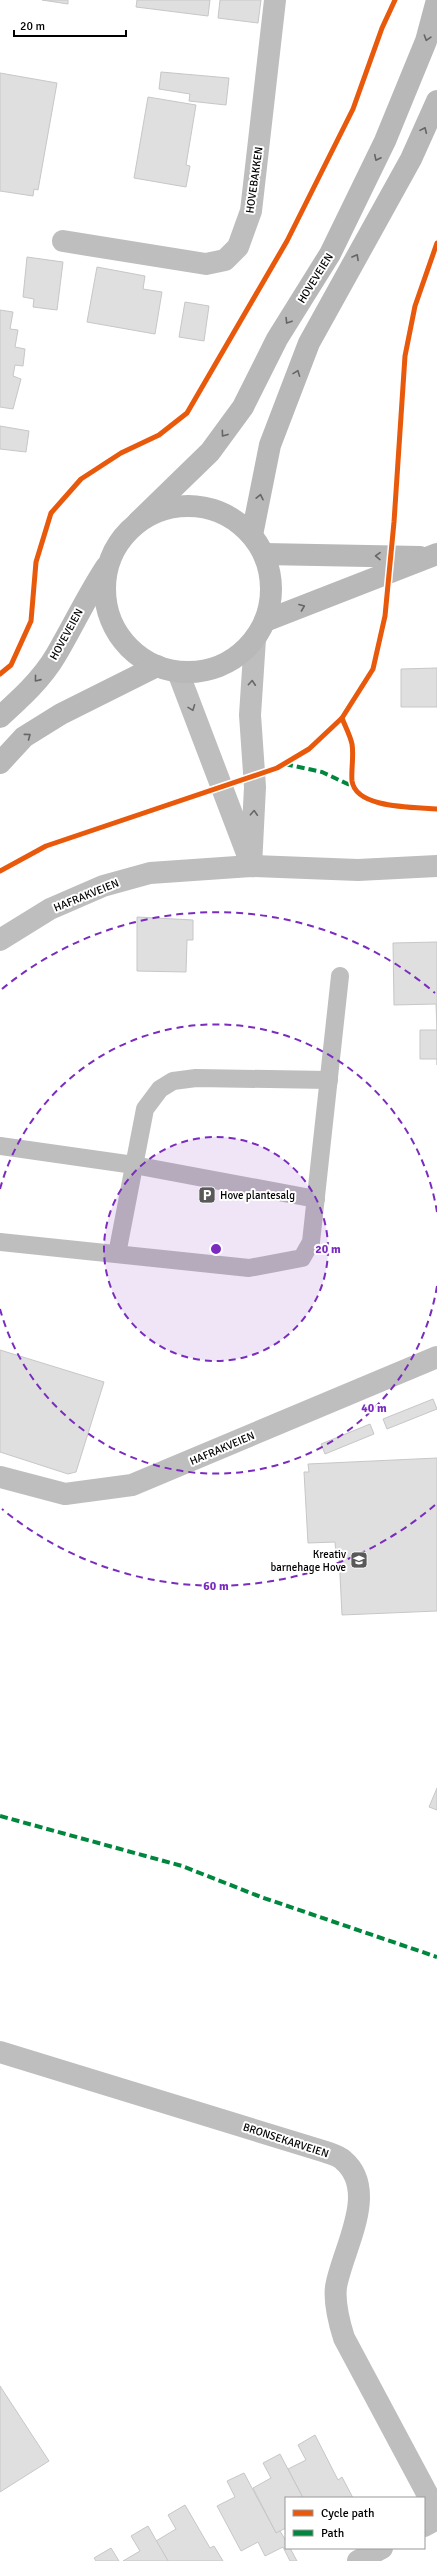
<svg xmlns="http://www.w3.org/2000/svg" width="437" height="2561" font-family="Signika,sans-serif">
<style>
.building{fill:#dfdfdf;stroke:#c7c7c7}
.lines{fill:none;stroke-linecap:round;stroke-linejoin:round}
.lane{stroke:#bebebe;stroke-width:18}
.street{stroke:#bebebe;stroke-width:22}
.secondary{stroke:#b8b8b8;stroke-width:22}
.quiet{stroke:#00873e;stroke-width:4;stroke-dasharray:8 4;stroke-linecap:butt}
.cycleway-casing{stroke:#fff;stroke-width:8}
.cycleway{stroke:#e8590c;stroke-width:5}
.oneway{stroke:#656565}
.oneway2{stroke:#686868}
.ring{fill:none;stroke:#7b2cbf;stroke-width:2;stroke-dasharray:7 5}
.labels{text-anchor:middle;stroke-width:4;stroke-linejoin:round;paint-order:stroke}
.street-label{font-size:11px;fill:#000;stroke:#fff}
.poi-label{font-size:11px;fill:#000;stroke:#fff;text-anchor:start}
.centre{fill:#7b2cbf;stroke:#fff;stroke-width:2}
.ring-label{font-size:12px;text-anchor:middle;font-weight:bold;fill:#7b2cbf;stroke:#fff;stroke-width:4;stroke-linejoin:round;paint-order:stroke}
</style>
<rect width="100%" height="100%" fill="#fff"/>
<!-- building -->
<g class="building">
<path d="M42 0H68V4Z"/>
<path d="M137 0H210L208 16 136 7Z"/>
<path d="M220 0H261L258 23 218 18Z"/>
<path d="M161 72 229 78 226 105 189 101 190 94 159 89Z"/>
<path d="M0 73 57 83 38 190 34 189 33 196 0 191Z"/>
<path d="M148 97 196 105 186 165 190 166 186 187 134 178Z"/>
<path d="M27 257 63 262 57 310 33 307 34 299 23 297Z"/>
<path d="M97 267 145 276 143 289 162 292 155 334 87 322Z"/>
<path d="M185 302 209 306 204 341 179 337Z"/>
<path d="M0 310 13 312 10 329 18 330 15 347 25 349 23 366 15 365 13 376 21 379 13 409 0 407Z"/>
<path d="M0 426 29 431 26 452 0 449Z"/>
<path d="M437 668V707H401V669Z"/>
<path d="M137 917 193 920V940H187L186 972 137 971Z"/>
<path d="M437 942V1065V1059H420V1030H437L436 1004 394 1005 393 943Z"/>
<path d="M0 1350 104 1382 76 1472 68 1474 0 1452Z"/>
<path d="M433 1399 437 1409 387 1429 383 1419Z"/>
<path d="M370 1424 374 1434 325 1454 321 1444Z"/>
<path d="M437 1458V1611L342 1615 339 1555H336L335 1542 308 1543 304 1472H309L308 1464Z"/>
<path d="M437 1788V1810L429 1807Z"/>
<path d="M0 2386 49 2461 0 2492Z"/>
<path d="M315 2435 338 2480 342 2477 353 2498H303L288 2469 306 2460 298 2445Z"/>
<path d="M280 2454 303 2498H286V2528L276 2533 253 2488 271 2478 263 2463Z"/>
<path d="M244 2473 276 2533 280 2531 286 2541V2548H290L297 2561H290L283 2547 265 2556 258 2542 241 2551 217 2506 235 2497 227 2481Z"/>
<path d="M185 2505 210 2548 214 2546 223 2561H168L156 2541 176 2529 168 2515Z"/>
<path d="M148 2526 168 2561H123L140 2551 131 2536Z"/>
<path d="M111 2548 119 2561H96L94 2558Z"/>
</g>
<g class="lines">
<!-- lane -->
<g class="lane">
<path d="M0 1146 134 1165 316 1199"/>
<path d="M0 1242 249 1268 302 1258 311 1242 340 976"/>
<path d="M117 1254 145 1109 160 1089 173 1081 196 1078 329 1080"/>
</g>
<!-- street -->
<g class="street">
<path d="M63 241 206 264 225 260 238 247 251 211 275 0"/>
<path d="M178 672 248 856"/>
<path d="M251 866 255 787 250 715 255 639"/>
<path d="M0 940 50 909 103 886 150 873 251 866 358 870 437 866"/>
<path d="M0 1477 65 1494 132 1485 437 1357"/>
<path d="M0 2052 326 2152C331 2154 339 2156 343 2160 380 2191 342 2250 336 2287 334 2303 339 2322 344 2338L437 2512"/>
<path d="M424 2526 437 2519"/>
<path d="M358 2561 382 2548"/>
</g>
<!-- secondary -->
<g class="secondary">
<circle cx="188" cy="589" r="83"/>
<path d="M138 522 210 452 243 407 277 339 330 254 385 141 426 41 437 0"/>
<path d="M252 535 270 445 309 343 411 159 437 101"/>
<path d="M264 554 420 557"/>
<path d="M265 621 437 554"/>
<path d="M0 717C20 699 42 679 56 655 73 626 87 596 106 567"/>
<path d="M0 763 24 737 61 714 157 666"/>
</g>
<!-- quiet -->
<g class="quiet">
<path d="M285 764 322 772 354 787"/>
<path d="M0 1816 182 1866 261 1897 437 1957"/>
</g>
<!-- cycleway casing -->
<g class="cycleway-casing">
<g id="cycleway">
<path d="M0 674 11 665 31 621 36 562 51 513 81 479 121 453 159 435 187 413 287 241 353 109 382 28 395 0"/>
<path d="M342 718C345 726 350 735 352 744 354 756 351 769 352 781 356 809 415 807 437 809"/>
<path d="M0 871 46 846 277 768 309 749 342 718 373 669 385 616 394 522 405 356 415 306 437 243"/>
</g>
</g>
<!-- cycleway -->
<use href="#cycleway" class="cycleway"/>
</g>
<!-- one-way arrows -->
<defs><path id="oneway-chevron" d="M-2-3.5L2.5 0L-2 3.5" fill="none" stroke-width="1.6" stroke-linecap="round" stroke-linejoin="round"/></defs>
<g class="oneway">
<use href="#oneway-chevron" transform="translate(427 38) rotate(107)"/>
<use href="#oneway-chevron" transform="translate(424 130) rotate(-66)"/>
<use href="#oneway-chevron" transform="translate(377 158) rotate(116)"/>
<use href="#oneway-chevron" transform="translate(356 257) rotate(-61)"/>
<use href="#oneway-chevron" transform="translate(288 321) rotate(122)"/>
<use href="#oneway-chevron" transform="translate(297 373) rotate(-69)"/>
<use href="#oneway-chevron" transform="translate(224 434) rotate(126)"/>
<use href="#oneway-chevron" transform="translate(260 497) rotate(-78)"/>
<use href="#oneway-chevron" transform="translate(378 556) rotate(-179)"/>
<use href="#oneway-chevron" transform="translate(302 607) rotate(-21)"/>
<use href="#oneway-chevron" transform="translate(37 679) rotate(129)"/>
<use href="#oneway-chevron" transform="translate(28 736) rotate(-37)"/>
</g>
<g class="oneway2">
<use href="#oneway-chevron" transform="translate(252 683) rotate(-86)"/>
<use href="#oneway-chevron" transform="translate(192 708) rotate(69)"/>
<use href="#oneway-chevron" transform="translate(254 813) rotate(-87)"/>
</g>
<!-- distance rings -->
<circle cx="216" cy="1249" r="112" fill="#7b2cbf" fill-opacity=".12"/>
<g class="ring">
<circle cx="216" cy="1249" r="112"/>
<path d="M437 1286A224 224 0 0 1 0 1309M0 1189A224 224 0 0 1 437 1212"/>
<path d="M435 1505A337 337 0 0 1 2 1509M2 989A337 337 0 0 1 435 993"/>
</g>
<!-- icons -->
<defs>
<g id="parking-square" transform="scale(0.9)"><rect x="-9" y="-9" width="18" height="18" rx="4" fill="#595959" stroke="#fff"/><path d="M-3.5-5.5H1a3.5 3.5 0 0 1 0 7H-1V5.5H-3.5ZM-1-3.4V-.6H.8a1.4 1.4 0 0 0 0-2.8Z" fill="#fff"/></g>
<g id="school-square" transform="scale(0.9)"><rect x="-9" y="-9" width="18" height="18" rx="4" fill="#595959" stroke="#fff"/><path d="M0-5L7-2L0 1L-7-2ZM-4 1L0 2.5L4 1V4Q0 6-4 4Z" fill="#fff"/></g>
</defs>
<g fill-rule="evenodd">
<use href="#parking-square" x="207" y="1195"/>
<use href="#school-square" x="359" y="1560"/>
</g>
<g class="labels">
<!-- street labels -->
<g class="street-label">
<text transform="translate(254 180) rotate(-82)" y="4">HOVEBAKKEN</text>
<text transform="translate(315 278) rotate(-58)" y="4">HOVEVEIEN</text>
<text transform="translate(66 634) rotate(-61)" y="4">HOVEVEIEN</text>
<text transform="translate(86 895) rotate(-22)" y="4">HAFRAKVEIEN</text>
<text transform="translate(222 1448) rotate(-23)" y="4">HAFRAKVEIEN</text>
<text transform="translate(286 2140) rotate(18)" y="4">BRONSEKARVEIEN</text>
</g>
<!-- poi labels -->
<g class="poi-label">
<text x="220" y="1199">Hove plantesalg</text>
<text x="346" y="1558" text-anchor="end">Kreativ<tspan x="346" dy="13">barnehage Hove</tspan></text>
</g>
</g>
<circle cx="216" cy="1249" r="6" class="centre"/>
<g class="ring-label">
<text x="328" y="1253">20 m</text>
<text x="374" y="1412">40 m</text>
<text x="216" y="1590">60 m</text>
</g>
<!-- legend -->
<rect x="285" y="2497" width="140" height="52" fill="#ffffff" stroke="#999999"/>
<rect x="293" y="2510" width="20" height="6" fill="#e8590c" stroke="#999999"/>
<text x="321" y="2517" font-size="12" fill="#000000">Cycle path</text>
<rect x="293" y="2530" width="20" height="6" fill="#00873e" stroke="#999999"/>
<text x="321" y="2537" font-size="12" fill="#000000">Path</text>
<!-- scale -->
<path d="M14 30v6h112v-6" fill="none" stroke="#000000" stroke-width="2"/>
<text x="20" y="30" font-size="12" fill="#000000" stroke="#ffffff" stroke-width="3" paint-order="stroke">20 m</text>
</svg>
